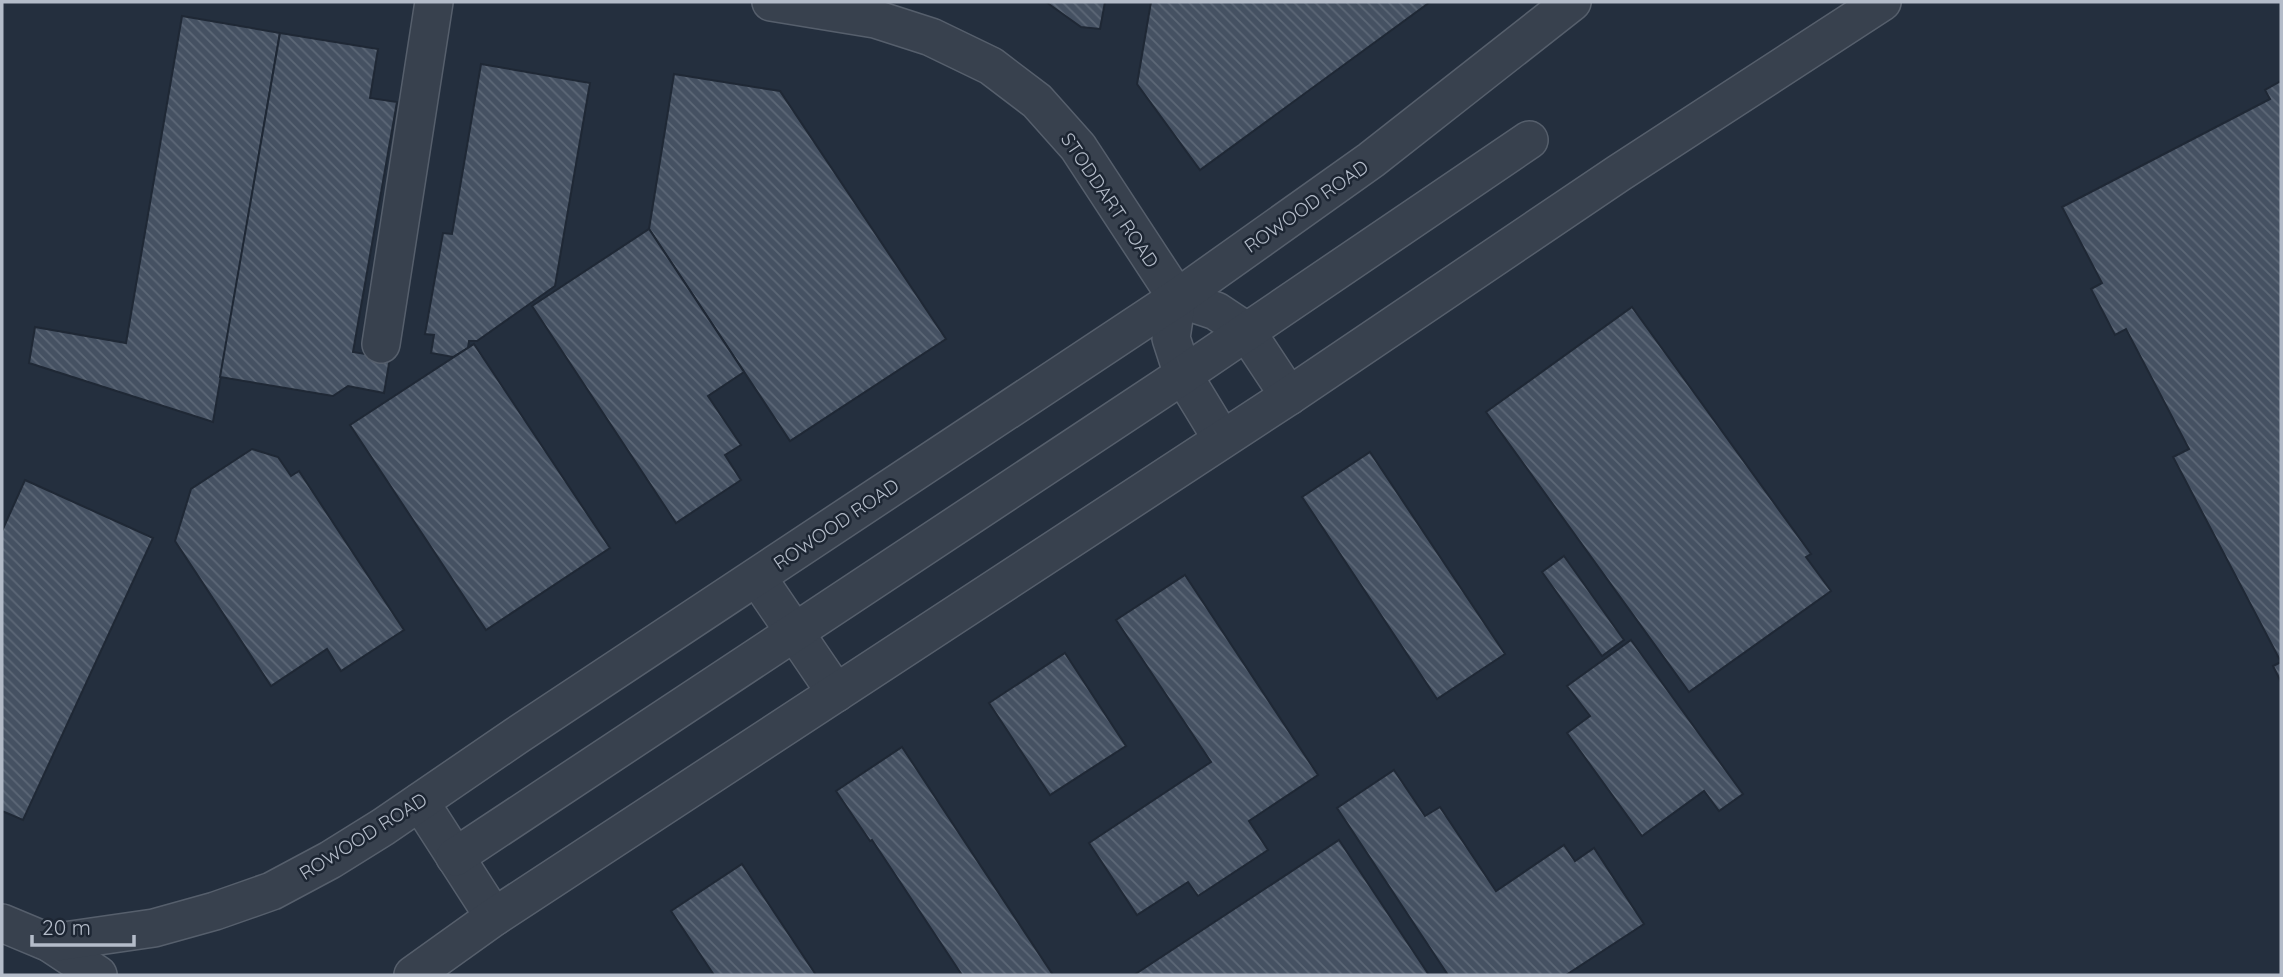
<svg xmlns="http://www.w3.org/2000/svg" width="2283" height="977" font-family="Quicksand,sans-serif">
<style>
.building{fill:url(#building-back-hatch);stroke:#1f2835;stroke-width:2}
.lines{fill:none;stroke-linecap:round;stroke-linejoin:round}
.minor-casing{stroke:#565f6c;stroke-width:40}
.minor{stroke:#38414e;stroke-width:37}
.labels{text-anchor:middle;stroke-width:5;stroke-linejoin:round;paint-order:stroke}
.street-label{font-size:19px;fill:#b4bcc9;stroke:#1d2633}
</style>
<defs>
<pattern id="building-back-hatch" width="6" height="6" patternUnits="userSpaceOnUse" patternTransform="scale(1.75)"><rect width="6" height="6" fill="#455162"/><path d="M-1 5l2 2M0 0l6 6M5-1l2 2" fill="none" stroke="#5d6877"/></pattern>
</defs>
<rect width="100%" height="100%" fill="#242f3e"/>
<!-- building -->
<g class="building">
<path d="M1046 2H1105L1100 29 1081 27Z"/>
<path d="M1151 2H1430L1200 170 1137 84Z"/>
<path d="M182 16 280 33 213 422 29 363 35 327 126 343Z"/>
<path d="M280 33 378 49 370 98 397 102 353 352 390 358 384 393 348 386 333 396 220 377Z"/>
<path d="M481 64 590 83 555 286 477 341H469L468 348 453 357 431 353 434 335 425 334 443 233 452 234Z"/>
<path d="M674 74 780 91 946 339 790 441 649 229Z"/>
<path d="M2281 81V682L2273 666 2281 662 2173 457 2189 449 2126 329 2115 335 2091 289 2102 283 2062 207 2270 99 2265 90Z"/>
<path d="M649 229 744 372 708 396 741 445 725 455 741 480 676 523 532 306Z"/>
<path d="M1632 307 1811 554 1806 557 1831 591 1689 692 1486 412Z"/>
<path d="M474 344 610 548 486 630 350 425Z"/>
<path d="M252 449 278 457 291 476 299 471 404 630 341 671 327 649 271 686 175 541 191 489Z"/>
<path d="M1370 452 1505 654 1437 699 1302 497Z"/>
<path d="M25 480 153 538 23 820 2 811V531Z"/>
<path d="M1564 556 1624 640 1602 656 1542 572Z"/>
<path d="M1185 575 1318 775 1249 821 1268 850 1198 896 1188 882 1137 915 1089 843 1211 762 1116 620Z"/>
<path d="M1631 640 1743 794 1719 811 1704 791 1642 836 1567 733 1590 716 1567 686Z"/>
<path d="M1065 653 1126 746 1050 795 989 703Z"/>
<path d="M902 747 1053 975H962L872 840 870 841 836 791Z"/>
<path d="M1394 770 1425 816 1440 807 1496 891 1564 845 1575 861 1594 848 1644 924 1566 975H1448L1337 808Z"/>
<path d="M1339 840 1429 975H1134Z"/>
<path d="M742 864 816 975H714L671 911Z"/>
</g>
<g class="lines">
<!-- minor casing -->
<g class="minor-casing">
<g id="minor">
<path d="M771 2 875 19 931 37 991 66 1037 101 1078 147 1177 298 1216 311 1246 331 1289 396"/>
<path d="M1177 298 1171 338 1183 375 1222 439"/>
<path d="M381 344 434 2"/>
<path d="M757 577 836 693"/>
<path d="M420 802 494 917"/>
<path d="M455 857 1183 375 1529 140"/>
<path d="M2 923 50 943 98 975"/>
<path d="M50 943 154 928 215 911 272 891 330 860 383 827 516 736 1177 298 1371 160 1572 2"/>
<path d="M413 975 494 917 1289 396 1619 173 1882 2"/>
</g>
</g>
<!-- minor -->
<use href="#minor" class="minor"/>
</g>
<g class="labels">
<!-- street labels -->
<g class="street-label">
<text transform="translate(1110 200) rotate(56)" y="7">STODDART ROAD</text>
<text transform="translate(1306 206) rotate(-35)" y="7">ROWOOD ROAD</text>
<text transform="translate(836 524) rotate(-34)" y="7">ROWOOD ROAD</text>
<text transform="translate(363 836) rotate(-32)" y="7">ROWOOD ROAD</text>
</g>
</g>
<!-- border -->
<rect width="2283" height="977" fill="none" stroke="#b4bcc9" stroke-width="7"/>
<!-- scale -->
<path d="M32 935v10h102v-10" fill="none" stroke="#b4bcc9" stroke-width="3.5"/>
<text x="42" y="935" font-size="21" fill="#b4bcc9" stroke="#1d2633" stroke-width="5" paint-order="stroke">20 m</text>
</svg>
